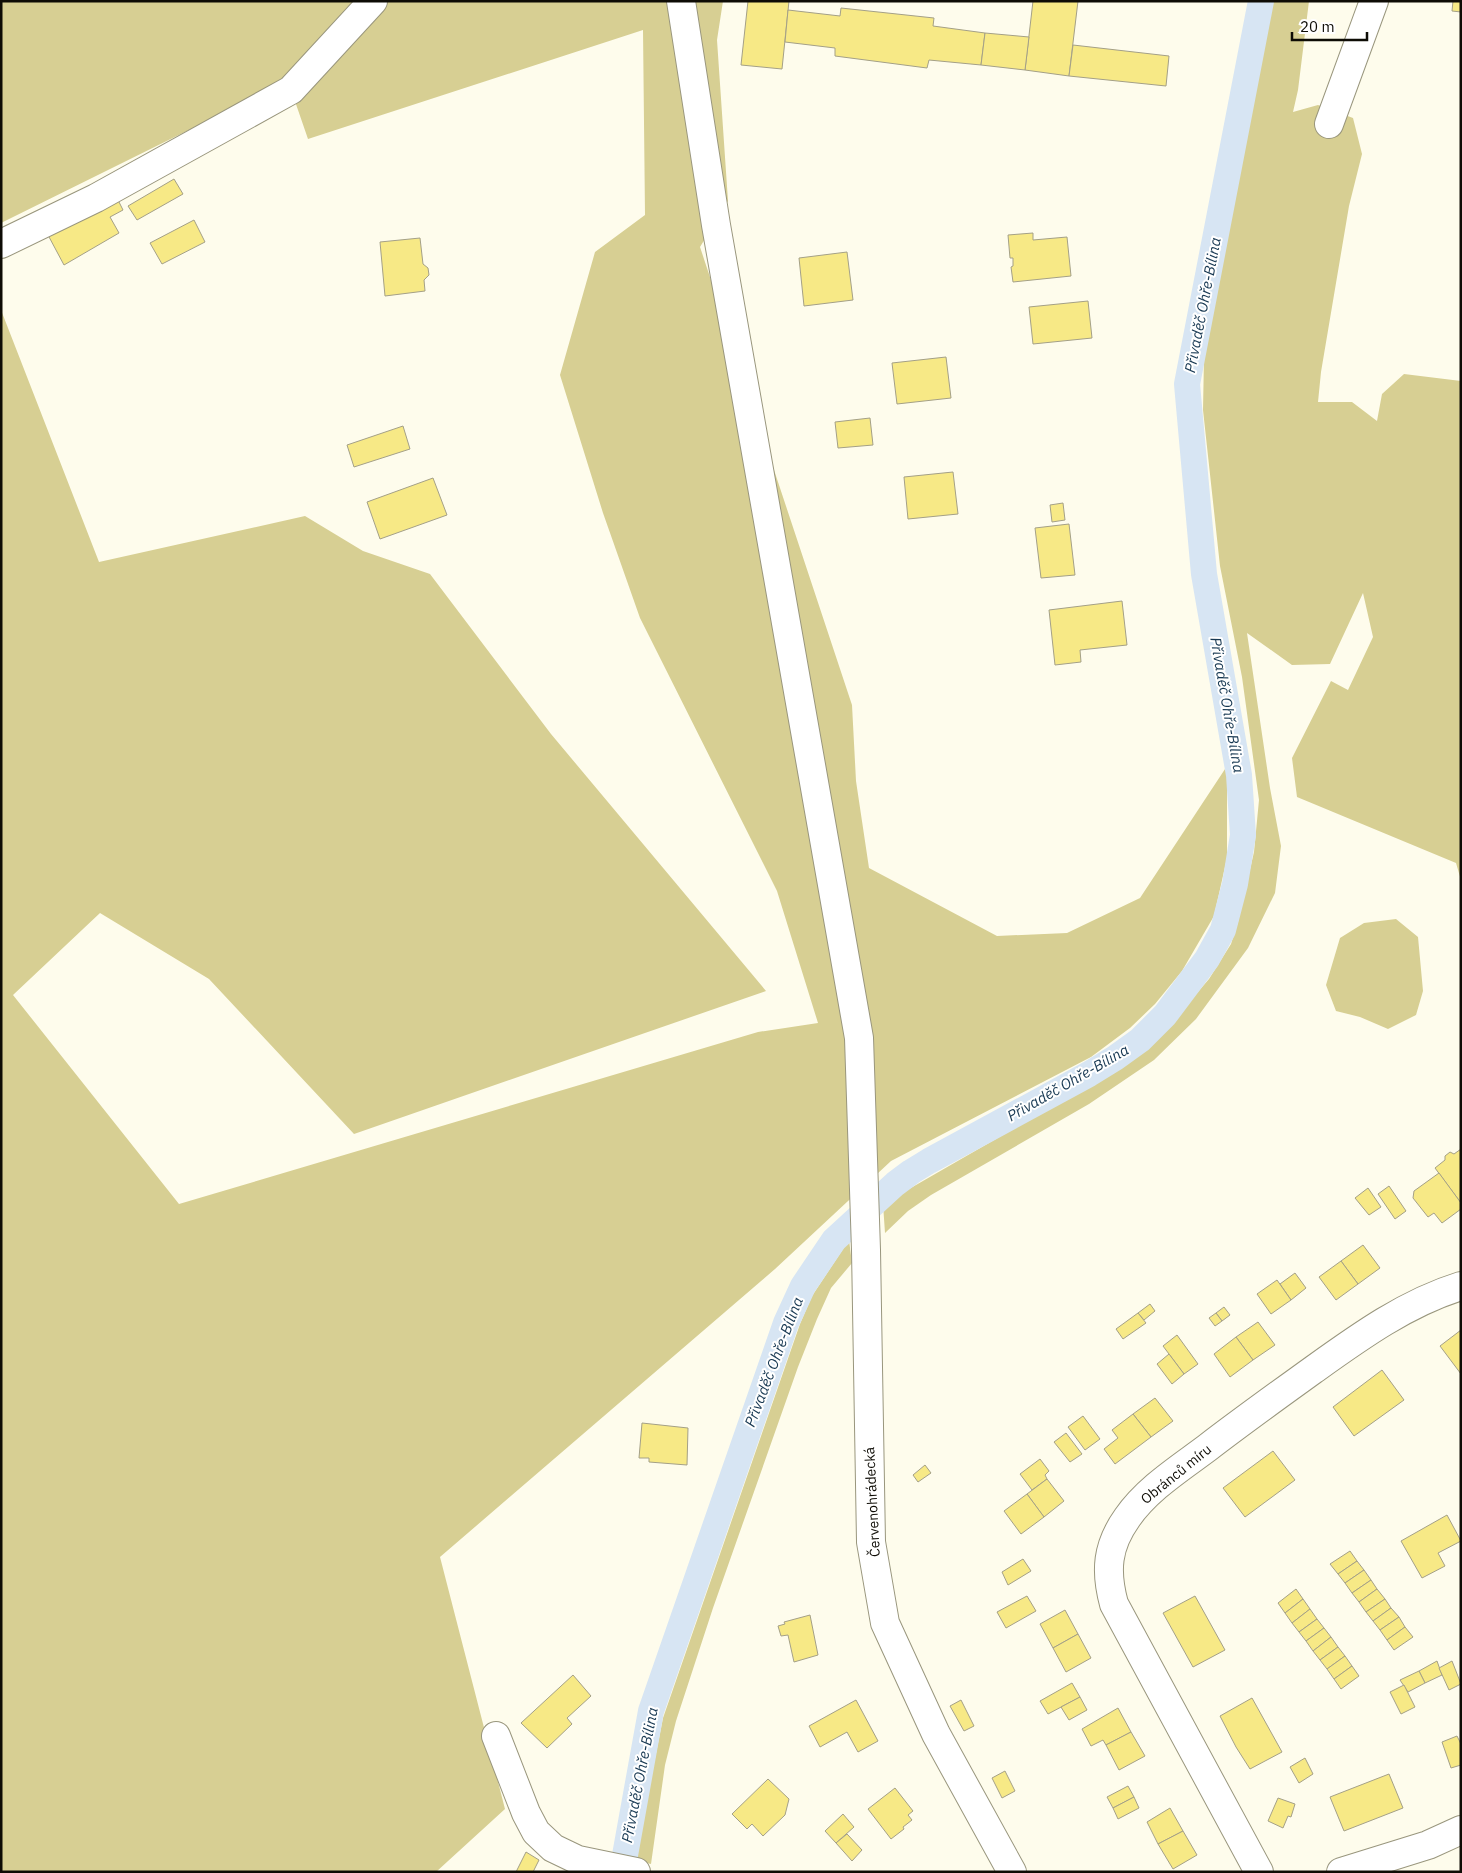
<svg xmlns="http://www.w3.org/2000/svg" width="1462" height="1873" font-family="'IBM Plex Sans',sans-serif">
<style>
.green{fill:#d7cf93}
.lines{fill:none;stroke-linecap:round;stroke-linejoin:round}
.canal{stroke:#d7e5f3;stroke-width:26}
.building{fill:#f7e986;stroke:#a4a087}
.street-casing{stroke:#99967d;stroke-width:30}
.secondary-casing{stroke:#99967d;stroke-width:30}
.street{stroke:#fff;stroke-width:28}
.secondary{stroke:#fff;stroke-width:28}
.labels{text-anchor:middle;stroke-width:4;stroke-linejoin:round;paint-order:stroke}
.street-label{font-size:14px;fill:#0e0c05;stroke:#fff}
.water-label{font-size:15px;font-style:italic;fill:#173852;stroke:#fff}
</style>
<rect width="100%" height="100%" fill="#fefcec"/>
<!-- green -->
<g class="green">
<path d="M1 1H723L717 40 728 201 700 247 852 705 856 781 869 868 997 936 1067 933 1140 898 1227 766V858L1214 916 1182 971 1155 1004 1130 1028 1091 1057 891 1161 775 1269 440 1557 505 1809 436 1872H1V310L99 562 305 516 363 551 430 574 551 734 766 991 354 1134 209 979 100 913 13 995 179 1204 758 1032 818 1023 777 891 640 618 603 513 560 375 595 252 645 215 643 30 308 139 288 81 1 223Z"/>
<path d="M1272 1H1309L1298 90 1293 112 1318 105 1353 118 1362 154 1349 206 1321 372 1318 402H1352L1377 421 1382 394 1404 374 1461 381V880L1456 863 1297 797 1292 758 1331 681 1348 690 1373 637 1363 593 1330 664 1292 665 1247 633 1270 788 1281 846 1275 893 1248 948 1196 1019 1154 1060 1089 1104 931 1195 908 1211 885 1233 883 1204 1128 1063 1172 1022 1209 979 1231 944 1238 922 1254 852 1259 800 1242 677 1220 566 1203 410 1204 357 1226 235Z"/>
<path d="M1396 919 1418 937 1423 991 1416 1015 1388 1029 1360 1017 1336 1011 1326 985 1340 938 1364 923Z"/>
<path d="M849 1240 852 1263 831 1288 817 1319 798 1367 713 1608 676 1721 665 1765 651 1864 635 1860 663 1718 800 1324 812 1296Z"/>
</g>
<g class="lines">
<!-- canal -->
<path class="canal" d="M622 1872 651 1711 786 1323 803 1286 834 1240 895 1184 911 1172 929 1161 1089 1074 1115 1058 1140 1040 1165 1015 1207 959 1223 930 1235 884 1243 835 1239 775 1204 574 1187 384 1261 1"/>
</g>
<!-- building -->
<g class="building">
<path d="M748 1H789L782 69 741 65Z"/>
<path d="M1033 1H1078L1069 76 1025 70Z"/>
<path d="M1453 1H1461V12L1452 11Z"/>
<path d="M841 8 934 18 933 26 985 33 981 65 929 60 927 68 835 56V48L785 42 788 10 840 16Z"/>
<path d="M985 33 1029 37 1025 70 981 65Z"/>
<path d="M1073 45 1169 56 1166 86 1069 76Z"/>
<path d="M174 179 183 194 137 220 128 206Z"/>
<path d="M118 200 123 210 110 217 119 233 64 265 48 235Z"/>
<path d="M194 220 205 242 162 264 150 243Z"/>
<path d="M1033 233V240L1067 237 1071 276 1013 282 1011 267 1013 266V258H1010L1008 235Z"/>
<path d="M420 238 423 264 428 268 429 275 424 280 425 291 385 296 380 242Z"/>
<path d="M847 252 853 300 804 306 799 258Z"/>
<path d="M1088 301 1092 338 1033 344 1029 307Z"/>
<path d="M946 357 951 398 897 404 892 363Z"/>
<path d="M870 418 873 445 838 448 835 422Z"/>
<path d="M403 426 410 449 354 467 347 445Z"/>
<path d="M953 472 958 514 908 519 904 477Z"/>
<path d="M433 478 447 515 380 539 367 502Z"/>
<path d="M1063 503 1065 520 1052 522 1050 505Z"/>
<path d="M1069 524 1075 575 1041 578 1035 528Z"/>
<path d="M1122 601 1127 645 1080 650 1081 662 1055 665 1049 610Z"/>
<path d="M1461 1149V1203L1435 1168 1445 1160V1156L1450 1152 1454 1154Z"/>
<path d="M1439 1173 1461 1203V1209L1442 1223 1434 1213 1428 1217 1413 1198 1414 1191Z"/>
<path d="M1389 1186 1406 1211 1395 1219 1378 1194Z"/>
<path d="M1368 1188 1381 1207 1369 1215 1355 1198Z"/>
<path d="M1363 1245 1380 1268 1358 1284 1341 1261Z"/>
<path d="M1341 1261 1358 1284 1336 1300 1319 1277Z"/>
<path d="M1295 1273 1306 1288 1291 1300 1280 1284Z"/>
<path d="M1277 1280 1291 1300 1271 1314 1257 1294Z"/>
<path d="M1150 1304 1155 1311 1144 1320 1138 1313Z"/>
<path d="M1224 1307 1230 1315 1222 1321 1216 1313Z"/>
<path d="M1138 1313 1146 1323 1123 1339 1116 1329Z"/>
<path d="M1216 1313 1222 1321 1215 1326 1209 1318Z"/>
<path d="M1258 1322 1275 1345 1253 1360 1236 1337Z"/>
<path d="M1461 1330V1374L1440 1346Z"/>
<path d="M1177 1335 1198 1364 1184 1374 1163 1346Z"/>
<path d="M1236 1337 1253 1360 1230 1377 1214 1354Z"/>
<path d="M1169 1354 1184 1374 1172 1384 1157 1364Z"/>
<path d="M1382 1370 1404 1400 1354 1436 1333 1407Z"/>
<path d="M1155 1398 1173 1421 1151 1437 1133 1414Z"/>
<path d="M1133 1414 1151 1437 1115 1464 1104 1449 1118 1438 1112 1430Z"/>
<path d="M1083 1416 1100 1439 1085 1450 1068 1427Z"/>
<path d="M642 1423 688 1428 687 1465 649 1462V1458H639Z"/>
<path d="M1066 1433 1082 1454 1070 1462 1054 1442Z"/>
<path d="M1273 1451 1295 1480 1245 1517 1223 1488Z"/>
<path d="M1040 1459 1049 1471 1045 1475 1047 1479 1032 1490 1020 1474Z"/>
<path d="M925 1465 931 1473 918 1482 913 1475Z"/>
<path d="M1047 1479 1064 1501 1044 1517 1027 1494Z"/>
<path d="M1027 1494 1044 1517 1021 1534 1004 1511Z"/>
<path d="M1447 1515 1461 1541 1438 1553 1445 1566 1422 1578 1401 1541Z"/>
<path d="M1350 1551 1357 1561 1338 1574 1330 1564Z"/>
<path d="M1023 1559 1031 1571 1008 1585 1002 1572Z"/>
<path d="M1357 1561 1364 1570 1345 1583 1338 1574Z"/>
<path d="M1364 1570 1371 1580 1352 1593 1345 1583Z"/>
<path d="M1371 1580 1377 1589 1359 1602 1352 1593Z"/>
<path d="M1296 1589 1303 1599 1285 1613 1278 1603Z"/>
<path d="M1377 1589 1385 1599 1366 1612 1359 1602Z"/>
<path d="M1027 1596 1036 1611 1006 1628 997 1612Z"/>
<path d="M1195 1596 1225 1650 1193 1667 1163 1613Z"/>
<path d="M1303 1599 1310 1609 1292 1623 1285 1613Z"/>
<path d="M1385 1599 1391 1608 1373 1621 1366 1612Z"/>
<path d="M1391 1608 1399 1617 1380 1630 1373 1621Z"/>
<path d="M1310 1609 1317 1619 1299 1632 1292 1623Z"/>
<path d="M1065 1610 1078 1634 1053 1648 1040 1624Z"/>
<path d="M810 1615 818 1655 794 1662 788 1635 781 1636 778 1626 785 1624 784 1622Z"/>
<path d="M1399 1617 1405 1627 1387 1640 1380 1630Z"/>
<path d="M1317 1619 1324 1628 1306 1641 1299 1632Z"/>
<path d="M1405 1627 1413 1637 1394 1650 1387 1640Z"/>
<path d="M1324 1628 1331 1637 1313 1651 1306 1641Z"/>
<path d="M1078 1634 1091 1658 1066 1672 1053 1648Z"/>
<path d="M1331 1637 1338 1647 1320 1660 1313 1651Z"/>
<path d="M1338 1647 1345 1656 1327 1669 1320 1660Z"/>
<path d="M1345 1656 1352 1666 1334 1679 1327 1669Z"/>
<path d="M1437 1661 1442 1675 1425 1683 1419 1671Z"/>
<path d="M1452 1661 1461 1684 1449 1690 1439 1668Z"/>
<path d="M1352 1666 1359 1676 1341 1689 1334 1679Z"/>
<path d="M1419 1671 1425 1683 1408 1692 1400 1680Z"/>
<path d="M573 1675 591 1696 567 1718 572 1724 547 1748 521 1723Z"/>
<path d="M1072 1683 1080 1697 1048 1714 1040 1701Z"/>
<path d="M1404 1685 1415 1707 1401 1714 1390 1692Z"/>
<path d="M1080 1697 1087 1710 1069 1720 1061 1707Z"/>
<path d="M1252 1698 1282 1752 1250 1769 1236 1747 1220 1716Z"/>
<path d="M856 1700 878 1741 858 1752 847 1732 820 1747 809 1726Z"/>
<path d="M961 1700 974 1726 964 1731 950 1706Z"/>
<path d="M1118 1708 1131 1732 1106 1745 1103 1740 1091 1746 1082 1729Z"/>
<path d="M1131 1732 1145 1756 1119 1770 1106 1745Z"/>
<path d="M1457 1736 1461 1744V1765L1451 1768 1442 1742Z"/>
<path d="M1305 1758 1313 1774 1299 1783 1290 1767Z"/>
<path d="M1005 1771 1015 1791 1002 1798 992 1778Z"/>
<path d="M1389 1774 1403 1808 1344 1831 1330 1797Z"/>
<path d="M768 1779 789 1799 785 1815 763 1836 752 1824 747 1829 732 1814Z"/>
<path d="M1128 1786 1134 1797 1113 1808 1107 1797Z"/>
<path d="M895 1788 913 1811 908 1815 912 1820 903 1827 904 1829 891 1839 868 1809Z"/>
<path d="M1134 1797 1139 1808 1118 1819 1113 1808Z"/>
<path d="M1278 1798 1295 1804 1291 1817 1288 1816 1283 1828 1268 1821Z"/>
<path d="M1170 1808 1183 1831 1158 1844 1147 1822Z"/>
<path d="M843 1814 854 1827 836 1843 825 1831Z"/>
<path d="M1183 1831 1197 1855 1173 1869 1158 1844Z"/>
<path d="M847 1834 862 1850 852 1861 836 1843Z"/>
<path d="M526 1852 539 1860 533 1872H516Z"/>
</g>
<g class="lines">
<!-- street casing -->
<g class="street-casing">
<g id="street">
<path d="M1329 124 1374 1"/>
<path d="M1 244 96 198 291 90 373 1"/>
<path d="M496 1736 526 1813 536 1832 553 1848 578 1860 636 1872"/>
<path d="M1259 1872 1114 1604C1105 1571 1107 1546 1127 1518 1147 1489 1179 1469 1207 1448 1242 1421 1277 1396 1313 1370 1359 1337 1406 1303 1461 1286"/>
<path d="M1341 1872 1428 1845 1461 1830"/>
</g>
</g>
<!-- secondary casing -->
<g class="secondary-casing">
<path id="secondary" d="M681 1 716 225 859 1038 866 1250 871 1542 885 1623 936 1734 1012 1872"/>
</g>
<!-- street -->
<use href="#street" class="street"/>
<!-- secondary -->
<use href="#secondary" class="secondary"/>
</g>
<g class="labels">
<!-- street labels -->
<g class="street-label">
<text transform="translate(1176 1474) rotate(-39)" y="5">Obránců míru</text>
<text transform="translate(872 1502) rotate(-93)" y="5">Červenohrádecká</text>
</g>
<!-- water labels -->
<g class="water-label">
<text transform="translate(1203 305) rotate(-79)" y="5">Přivaděč Ohře-Bílina</text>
<text transform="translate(1227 705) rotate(80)" y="5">Přivaděč Ohře-Bílina</text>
<text transform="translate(1068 1083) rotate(-30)" y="5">Přivaděč Ohře-Bílina</text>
<text transform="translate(774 1362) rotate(-69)" y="5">Přivaděč Ohře-Bílina</text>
<text transform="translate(640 1775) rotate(-79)" y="5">Přivaděč Ohře-Bílina</text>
</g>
</g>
<!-- border -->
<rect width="1462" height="1873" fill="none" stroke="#0e0c05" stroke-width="5"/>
<!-- scale -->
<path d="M1292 32v8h75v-8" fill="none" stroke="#0e0c05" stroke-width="2.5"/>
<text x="1300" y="32" font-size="15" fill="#0e0c05" stroke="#ffffff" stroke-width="4" paint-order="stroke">20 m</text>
</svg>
